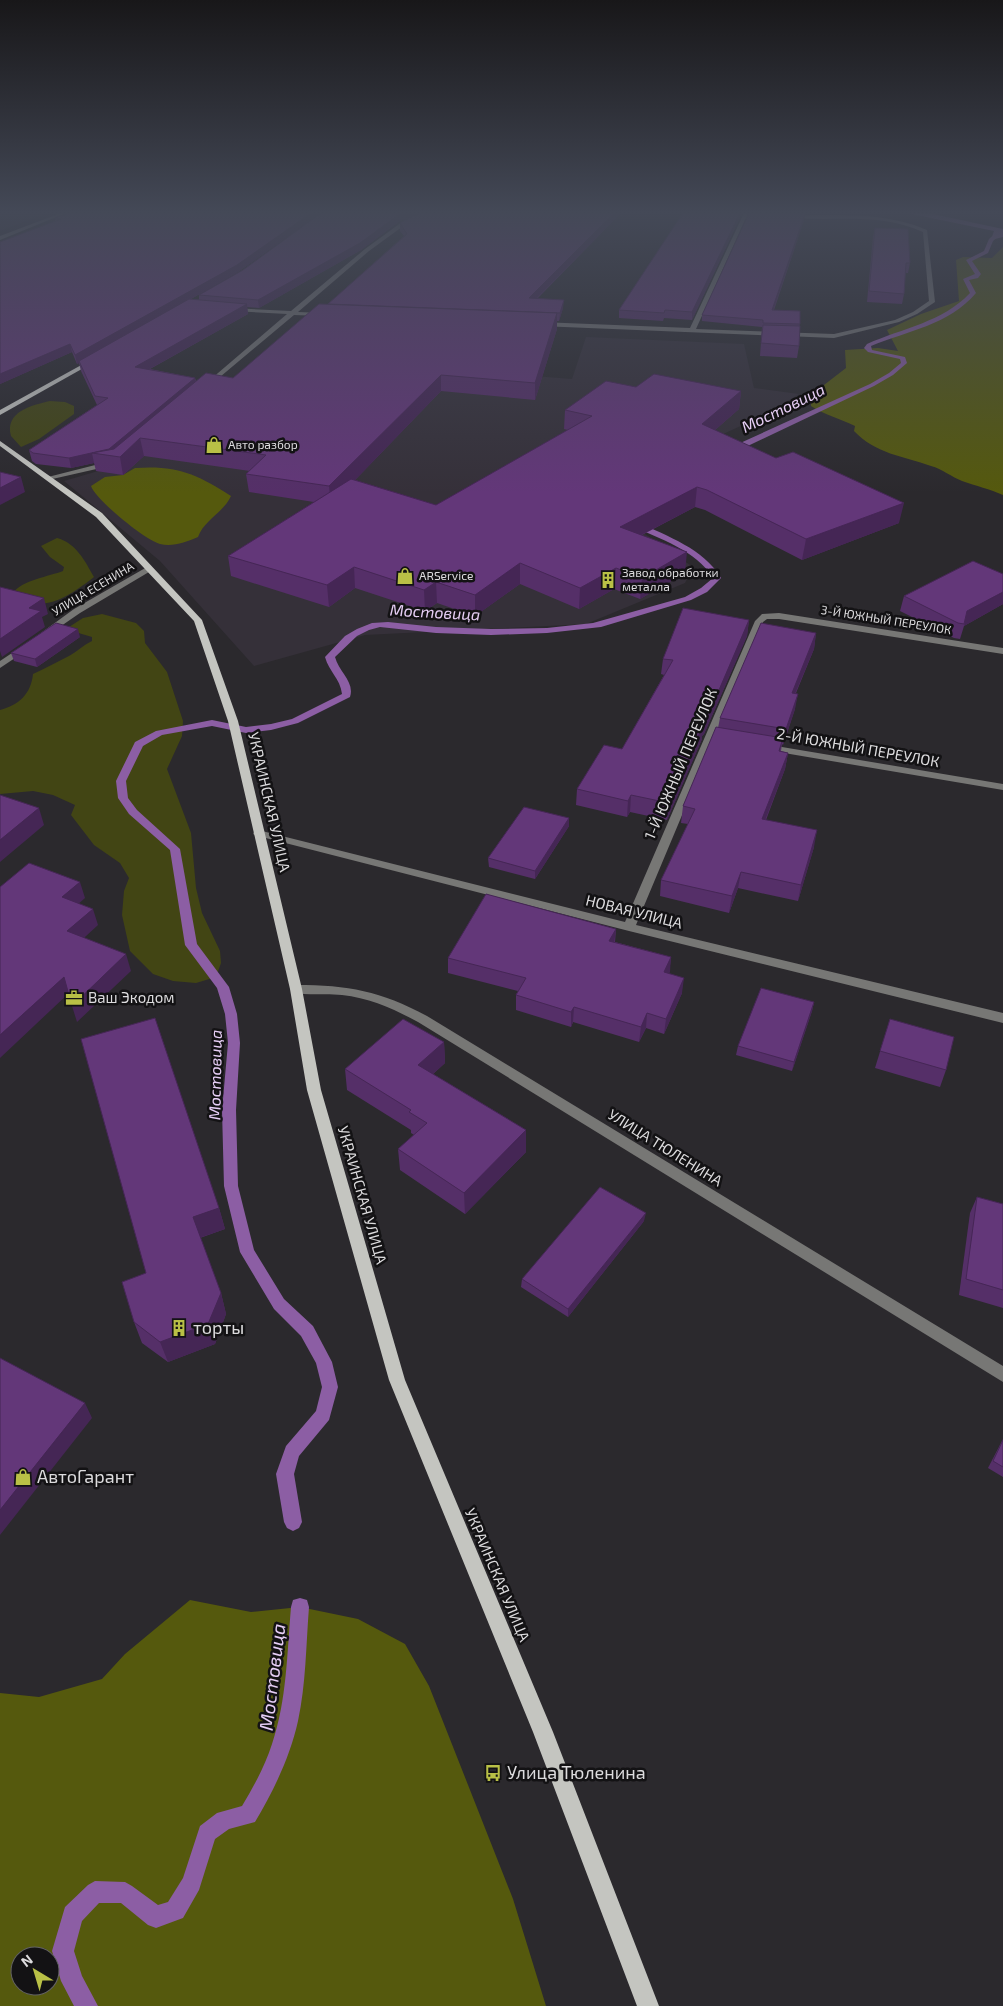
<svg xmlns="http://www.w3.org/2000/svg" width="1003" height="2006" font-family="'Exo 2',sans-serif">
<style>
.built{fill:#353039}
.green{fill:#424514}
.forest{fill:#55590d;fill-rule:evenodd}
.water{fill:#8c5ea4}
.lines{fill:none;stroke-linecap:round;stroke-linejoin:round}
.stream{fill:#8c5ea4;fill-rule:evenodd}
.minor{fill:#777775;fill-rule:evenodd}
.major{fill:#c4c5c0;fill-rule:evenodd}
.wall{fill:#552f68;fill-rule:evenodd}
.shaded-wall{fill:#452655}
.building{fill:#633779;stroke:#452655}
.labels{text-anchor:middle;stroke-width:5;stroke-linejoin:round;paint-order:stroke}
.far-poi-label{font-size:12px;fill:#dddcde;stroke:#131214;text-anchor:start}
.far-street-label{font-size:12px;fill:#dddcde;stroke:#131214}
.street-label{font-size:15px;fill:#dddcde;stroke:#131214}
.poi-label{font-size:15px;fill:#dddcde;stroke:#131214;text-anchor:start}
.water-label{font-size:16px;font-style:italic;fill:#e6cef5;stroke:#131214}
.near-poi-label{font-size:18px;fill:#dddcde;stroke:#131214;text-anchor:start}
.near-water-label{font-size:19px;font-style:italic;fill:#e6cef5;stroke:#131214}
</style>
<rect width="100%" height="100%" fill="#2b292d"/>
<!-- built -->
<g class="built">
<path d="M0 213H47L0 231Z"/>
<path d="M586 337 744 344 754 388 799 394 767 414 684 452 603 505 693 567 685 583 586 624 365 635 254 666 160 561 64 481 122 464 370 363 572 379Z"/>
</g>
<!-- green -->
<g class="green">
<path d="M50 401 65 402 74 406V414L39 439 21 447 11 436C4 412 32 405 50 401Z"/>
<path d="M57 538C76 543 85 561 94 577 80 588 55 607 36 603 29 601 21 595 14 592 21 581 50 576 63 571L64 567 50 557 41 546Z"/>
<path d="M102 614 136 623 144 631 145 643 167 672 183 721 182 736 167 769 191 833 196 888 202 913 220 951 221 963 216 977 196 983 173 981 153 974 130 951 122 915 124 891 129 878 120 863 94 845 71 815 75 805 53 795 33 791 0 794V710C19 705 31 694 33 674 46 668 57 662 69 656 77 652 83 645 92 641V637L75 632 69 627 83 618Z"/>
</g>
<!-- forest -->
<g class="forest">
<path d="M1003 247V495C990 489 976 486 962 481 952 477 942 469 931 466 903 456 876 454 854 431L855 426C841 419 825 415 811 406V395L846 368 845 350 878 348 898 351 887 330 921 314 959 301 956 260 963 257 992 258Z"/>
<path d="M135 468C177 465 197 474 231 496 224 512 204 520 198 537 186 542 173 547 160 544 145 540 96 500 91 486L105 477 123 475Z"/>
<path d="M190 1600 251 1612 300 1607 358 1619 405 1644 429 1686 513 1899 546 2006H0V1693L39 1697 102 1679 125 1654ZM20 1956H50V1986H20Z"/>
</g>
<!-- water -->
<path class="water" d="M907 213H928L1003 229V237L991 240 994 231Z"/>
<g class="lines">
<!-- stream -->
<g class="stream">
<path d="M999 230 1003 232 993 241 988 253 972 261 981 274 978 278 969 280 976 293C949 325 907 331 871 346L872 350 905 357 907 363 893 375 874 386 733 453H727V449L870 384 889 373 901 363 900 359 868 352 864 348 867 344C903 328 943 322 970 293L963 279 975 274 966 260 984 251 989 239Z"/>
<path d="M632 522H638C668 537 703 548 721 578L707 592 691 600 601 627 547 633 491 635 436 633 380 627 369 630 357 636 335 657C339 672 355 682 350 697L298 723 271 730 246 733 212 726 162 735 143 746 126 781 128 798 137 810 180 849 197 944 229 987 237 1014 240 1043 236 1110 238 1186 254 1250 284 1299 313 1326 332 1362 338 1387 329 1420 299 1456 294 1474 302 1522 299 1528 293 1531 287 1528 284 1522 276 1474 286 1446 316 1411 322 1387 316 1363 301 1336 274 1309 240 1252 224 1186 222 1110 228 1043 225 1014 217 988 185 945 170 850 129 814 118 798 116 781 135 742 156 731 212 720 246 727 271 724 292 719 342 694C340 678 329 672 325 657L345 636 357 629 372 623 388 622 436 627 491 629 547 628 593 623 685 597 701 588 713 578C696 550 660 539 632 526Z"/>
<path d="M300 1598 307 1600 309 1607C306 1645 306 1684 298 1721 290 1757 274 1790 255 1822L229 1829 215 1839 199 1890 183 1918 156 1928 148 1925 121 1903H99L82 1921 74 1951 82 1976 98 2006H74L61 1981 52 1951 65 1907 88 1885 95 1881 125 1882 132 1886 158 1905 168 1902 183 1878 200 1826 217 1813 242 1806C254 1786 265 1766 272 1744 287 1700 287 1653 291 1607L293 1600Z"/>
</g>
<!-- minor -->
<g class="minor">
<path d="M61 213H66L0 240V236Z"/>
<path d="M428 213H433L406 224 369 251 298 312 322 313 324 316 294 315 208 387H204V385L287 314 233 311 231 308 291 311 365 249 402 222Z"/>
<path d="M744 213H748L696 329 834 334 895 320 913 312 929 301 923 232C876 211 834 223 786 217L788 215C836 216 882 211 927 230L935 302 917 314 899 322 834 338 540 326 537 324 540 322 690 328Z"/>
<path d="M111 461 115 463 114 465 48 480 44 478Z"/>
<path d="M147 567 154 569 80 613 48 635 45 636 41 633 74 609Z"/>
<path d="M779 613 1003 648V654L779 619H767L763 622 636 925 1003 1013V1023L629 931 254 835 253 833 258 830 625 922 755 621 762 614Z"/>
<path d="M27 643 30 644V648L0 668V661Z"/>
<path d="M764 744 1003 784V790L760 749V745Z"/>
<path d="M296 985C349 985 380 991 427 1016L1003 1366V1382L418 1022C394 1009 370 998 342 995 326 993 307 996 292 992L290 989 292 986Z"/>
</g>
<!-- major -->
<g class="major">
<path d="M94 358 96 359V361L0 415V410Z"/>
<path d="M0 441 102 513 202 620 238 721 302 989 321 1090 405 1380 553 1732 659 2006H637L533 1732 389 1380 307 1090 290 989 228 721 194 621 96 517 0 446Z"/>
</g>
</g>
<!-- wall -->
<g class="wall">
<path d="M621 213 537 299 563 308 559 321H557V329L535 400 441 391 355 480 436 505 568 430 564 429 565 410 636 387 741 391 739 409 715 430 899 523 802 560 705 510 695 507 642 535 685 573 640 599 614 589 579 609 520 584 475 616 437 603 425 611 355 588 329 607 231 576 228 556 314 502 249 492 246 474 250 471 144 456 123 475 96 471 94 463 71 468 36 464 32 461 29 450 97 405 81 371 79 363 77 364 72 352 0 384V242L55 221V218ZM406 219 400 223V231L404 236 328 304 233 378 196 381 195 378 150 369 248 314 247 307 259 308 361 250 401 220ZM311 220 243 270 199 295V300L191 299 238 272Z"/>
<path d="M683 213H742L692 320 664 318 663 321 619 318V310Z"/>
<path d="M804 220 774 310 800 311 799 346 797 358 760 356 762 327 702 321V315Z"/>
<path d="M875 228 910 263 908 273H905L904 294 902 304 867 302 873 237Z"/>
<path d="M904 596 1003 604 964 626 960 639 954 638 900 611Z"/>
<path d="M749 620 747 636 704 734 702 736V739L667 820 630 812 627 817 576 805 577 789 622 749 664 675 661 674 663 659Z"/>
<path d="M816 633 814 649 796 693 795 709 783 745 782 744 781 751 788 753 785 769 766 820 814 847 798 901 738 888 729 913 660 896 661 880 688 824 681 823 683 806 718 728 720 718Z"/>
<path d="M80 637 37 667 14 661 11 653Z"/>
<path d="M569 818V826L535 879 489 867 488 858Z"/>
<path d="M616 929 615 942 671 957 669 974 682 993 664 1034 646 1028 639 1042 573 1022 571 1027 516 1010V995L518 991 448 973V958Z"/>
<path d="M814 1002 812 1011 792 1071 736 1055 738 1046Z"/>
<path d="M890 1019 946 1070 940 1087 875 1068Z"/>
<path d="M444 1042 445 1063 433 1074 526 1130V1152L465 1214 400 1170 398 1149 414 1135 411 1133V1130L347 1090 345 1069Z"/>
<path d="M977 1197 1003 1204V1308L959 1295 970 1213Z"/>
<path d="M219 1208 225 1229 200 1238 221 1293 226 1314 215 1344 168 1362 142 1343 134 1322 146 1273Z"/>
<path d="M644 1221 568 1317 521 1287 522 1279Z"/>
<path d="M1003 1439V1477L988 1468Z"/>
</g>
<!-- shaded-wall -->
<g class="shaded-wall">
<path d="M311 213H321L238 272 77 364 75 355Z"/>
<path d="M401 213H428L401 220 361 250 259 308 258 300Z"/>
<path d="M614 213H621L529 306V298Z"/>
<path d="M740 213H742L692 320V312Z"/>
<path d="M805 214 804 220 771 317 772 310Z"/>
<path d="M564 300 563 308 559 321 560 313Z"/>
<path d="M247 304 248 314 137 376 135 367Z"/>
<path d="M557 313V329L535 400V383Z"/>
<path d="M70 344 72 352 0 384V374Z"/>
<path d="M441 375V391L331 505 329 486Z"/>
<path d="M195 378 197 388 115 456 92 453 94 463 71 468 69 458Z"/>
<path d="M741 391 739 409 700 443 702 424Z"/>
<path d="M140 438 144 456 123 475 120 457Z"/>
<path d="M21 477 25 492 0 505V488Z"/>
<path d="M697 487 695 507 618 547 620 527Z"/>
<path d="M904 503 899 523 802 560 806 539Z"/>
<path d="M687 552 685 573 640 599 642 578Z"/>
<path d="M520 563V584L475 616V595Z"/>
<path d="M354 567 355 588 329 607 327 585Z"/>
<path d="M616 568 614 589 579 609 580 588Z"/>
<path d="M436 582 437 603 425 611 424 590Z"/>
<path d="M1003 592V604L964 626 967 611Z"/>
<path d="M44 598 48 614 42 617 45 627 2 657 0 651V639L29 608Z"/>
<path d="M749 620 747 636 704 734 702 736V739L667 820 669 803 703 721Z"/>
<path d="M78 629 80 637 37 667 35 659Z"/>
<path d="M816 633 814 649 789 708 792 693Z"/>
<path d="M798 694 795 709 783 745 786 729Z"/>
<path d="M788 753 785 769 759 836 762 819Z"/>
<path d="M631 795 630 812 627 817 628 801Z"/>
<path d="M39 808 44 825 0 862V840Z"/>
<path d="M569 818V826L535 879V871Z"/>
<path d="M817 830 814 847 798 901 801 885Z"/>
<path d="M741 872 738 888 729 913 732 896Z"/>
<path d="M80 882 85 898 67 914 62 897Z"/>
<path d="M93 909 98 925 73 948 67 931Z"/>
<path d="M616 929 614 944 609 941Z"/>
<path d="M126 954 131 971 77 1022 72 1006Z"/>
<path d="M671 957 670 972 662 987 664 972Z"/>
<path d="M64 977 69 993 0 1058V1035Z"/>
<path d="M684 978 682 993 664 1034 666 1019Z"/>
<path d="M814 1002 812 1011 792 1071 794 1062Z"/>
<path d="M574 1007 573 1022 571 1027V1012Z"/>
<path d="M647 1013 646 1028 639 1042 641 1027Z"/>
<path d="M444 1042 445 1063 420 1086 418 1065Z"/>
<path d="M526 1130V1152L465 1214 464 1193Z"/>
<path d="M219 1208 225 1229 199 1238 193 1217Z"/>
<path d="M646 1213 644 1221 568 1317V1309Z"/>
<path d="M221 1293 226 1314 215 1344 168 1362 160 1342Z"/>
<path d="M85 1403 92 1418 0 1535V1510Z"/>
</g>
<!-- building -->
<g class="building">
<path d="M70 213H311L237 265 75 355 70 344 0 374V242L61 219 55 218Z"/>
<path d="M321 213H403H401L360 243 258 300 199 295 243 270Z"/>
<path d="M421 213H614L529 298 564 300 560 313 328 304 407 234 400 223 407 219Z"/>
<path d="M683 213H740L692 312 665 310 664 313 619 310Z"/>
<path d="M749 213 805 214 772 310 800 311V324L763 323V320L702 315Z"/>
<path d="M875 228 908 229 910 263H906L904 294 869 291Z"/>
<path d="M189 299 247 304 135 367 195 378 109 449 69 458 33 453 29 450 108 398 95 396 79 361Z"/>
<path d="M319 304 557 313 535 383 441 375 329 486 246 474 266 455 140 438 120 457 92 453 114 449 206 373 233 378Z"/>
<path d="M763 325 800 326 799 346 761 343Z"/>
<path d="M654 374 741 391 702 424 776 458 793 452 904 503 806 539 707 490 697 487 620 527 687 552 642 578 616 568 580 588 520 563 475 595 436 582 424 590 354 567 327 585 228 556 351 479 436 505 592 416 565 410 606 381 636 387Z"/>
<path d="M0 472 21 477 0 488Z"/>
<path d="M973 561 1003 574V592L967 611 964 624 958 623 904 596Z"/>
<path d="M0 587 44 598 29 608 41 611 0 639Z"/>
<path d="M683 608 749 620 707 718 703 721 704 723 669 803 631 795 628 801 577 789 604 745 622 749 673 660 663 659Z"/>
<path d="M56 623 78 629 35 659 11 653Z"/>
<path d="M761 623 816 633 792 693 798 694 786 729 720 718Z"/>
<path d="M716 727 783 738 779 751 788 753 762 819 817 830 801 885 741 872 732 896 661 880 695 809 683 806Z"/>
<path d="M0 795 39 808 0 840Z"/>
<path d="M524 807 569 818 535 871 488 858Z"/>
<path d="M29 863 80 882 62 897 93 909 67 931 126 954 72 1006 64 977 0 1035V887Z"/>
<path d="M486 894 616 929 609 941 671 957 664 972 684 978 666 1019 647 1013 641 1027 574 1007 571 1012 516 995 526 978 448 958Z"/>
<path d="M761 988 814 1002 794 1062 738 1046Z"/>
<path d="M155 1018 219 1208 193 1217 221 1293 208 1324 160 1342 134 1322 122 1282 146 1273 81 1039Z"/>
<path d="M403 1019 444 1042 418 1065 526 1130 464 1193 398 1149 427 1123 409 1112 411 1110 345 1069Z"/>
<path d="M890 1019 954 1037 946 1070 880 1051Z"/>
<path d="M600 1187 646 1213 568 1309 522 1279Z"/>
<path d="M977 1197 1003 1204V1290L966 1279Z"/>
<path d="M0 1358 85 1403 0 1510Z"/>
<path d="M1003 1440V1467L993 1461Z"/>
</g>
<!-- sky -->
<linearGradient id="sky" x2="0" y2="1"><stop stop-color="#181719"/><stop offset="0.43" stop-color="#444957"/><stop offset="1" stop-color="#444957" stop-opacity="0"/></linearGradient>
<rect width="1003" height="493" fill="url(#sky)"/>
<!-- icons -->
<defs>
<g id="shop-bare" transform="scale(1.35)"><path d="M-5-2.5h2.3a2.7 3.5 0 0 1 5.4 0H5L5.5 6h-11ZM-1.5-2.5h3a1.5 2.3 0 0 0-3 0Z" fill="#b9c046" stroke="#131214" stroke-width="2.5" paint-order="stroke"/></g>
<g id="building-bare" transform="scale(1.35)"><path d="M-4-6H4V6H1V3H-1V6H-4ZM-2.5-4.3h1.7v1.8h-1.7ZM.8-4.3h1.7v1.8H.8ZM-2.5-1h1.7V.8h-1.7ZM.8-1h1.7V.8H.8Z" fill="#b9c046" stroke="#131214" stroke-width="2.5" paint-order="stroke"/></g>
<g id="office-bare" transform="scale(1.35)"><path d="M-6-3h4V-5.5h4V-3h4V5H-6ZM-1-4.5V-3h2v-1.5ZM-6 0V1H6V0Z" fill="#b9c046" stroke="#131214" stroke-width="2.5" paint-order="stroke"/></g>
<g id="bus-bare" transform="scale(1.35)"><path d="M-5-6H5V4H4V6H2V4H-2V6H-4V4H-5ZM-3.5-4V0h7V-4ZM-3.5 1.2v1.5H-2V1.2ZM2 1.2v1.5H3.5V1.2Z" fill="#b9c046" stroke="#131214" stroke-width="2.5" paint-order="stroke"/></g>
</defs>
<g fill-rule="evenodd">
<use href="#shop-bare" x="214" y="445"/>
<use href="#shop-bare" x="405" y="576"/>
<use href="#building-bare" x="608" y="580"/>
<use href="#office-bare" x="74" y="998"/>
<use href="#building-bare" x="179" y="1328"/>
<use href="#shop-bare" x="23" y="1477"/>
<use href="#bus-bare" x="493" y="1773"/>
</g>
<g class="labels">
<!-- far-poi labels -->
<g class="far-poi-label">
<text x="228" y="449">Авто разбор</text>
<text x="622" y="577">Завод обработки<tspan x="622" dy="14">металла</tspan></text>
<text x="419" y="580">ARService</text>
</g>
<!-- far-street labels -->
<g class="far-street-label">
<text transform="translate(93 589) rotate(-31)" y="4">УЛИЦА ЕСЕНИНА</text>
<text transform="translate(886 620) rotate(9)" y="4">3-Й ЮЖНЫЙ ПЕРЕУЛОК</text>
</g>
<!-- street labels -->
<g class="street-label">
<text transform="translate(858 748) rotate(10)" y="5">2-Й ЮЖНЫЙ ПЕРЕУЛОК</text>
<text transform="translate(681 764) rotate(-67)" y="5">1-Й ЮЖНЫЙ ПЕРЕУЛОК</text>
<text transform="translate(269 802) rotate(77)" y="5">УКРАИНСКАЯ УЛИЦА</text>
<text transform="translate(634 912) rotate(14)" y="5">НОВАЯ УЛИЦА</text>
<text transform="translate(665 1148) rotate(32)" y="5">УЛИЦА ТЮЛЕНИНА</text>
<text transform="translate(362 1195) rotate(74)" y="5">УКРАИНСКАЯ УЛИЦА</text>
<text transform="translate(497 1575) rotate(67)" y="5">УКРАИНСКАЯ УЛИЦА</text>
</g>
<!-- poi labels -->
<g class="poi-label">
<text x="88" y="1003">Ваш Экодом</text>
</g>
<!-- water labels -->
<g class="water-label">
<text transform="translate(783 408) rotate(-26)" y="6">Мостовица</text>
<text transform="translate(435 612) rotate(3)" y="6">Мостовица</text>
<text transform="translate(215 1075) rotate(-89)" y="6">Мостовица</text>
</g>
<!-- near-poi labels -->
<g class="near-poi-label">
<text x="193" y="1334">торты</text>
<text x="37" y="1483">АвтоГарант</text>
<text x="507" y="1779">Улица Тюленина</text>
</g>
<!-- near-water labels -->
<g class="near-water-label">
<text transform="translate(272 1677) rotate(-83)" y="7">Мостовица</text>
</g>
</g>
<!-- north arrow -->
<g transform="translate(35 1971) rotate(322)"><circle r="24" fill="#131214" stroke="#646365"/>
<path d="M0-4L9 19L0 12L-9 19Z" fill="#b9c046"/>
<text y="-8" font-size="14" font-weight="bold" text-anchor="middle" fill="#dddcde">N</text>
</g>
</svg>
